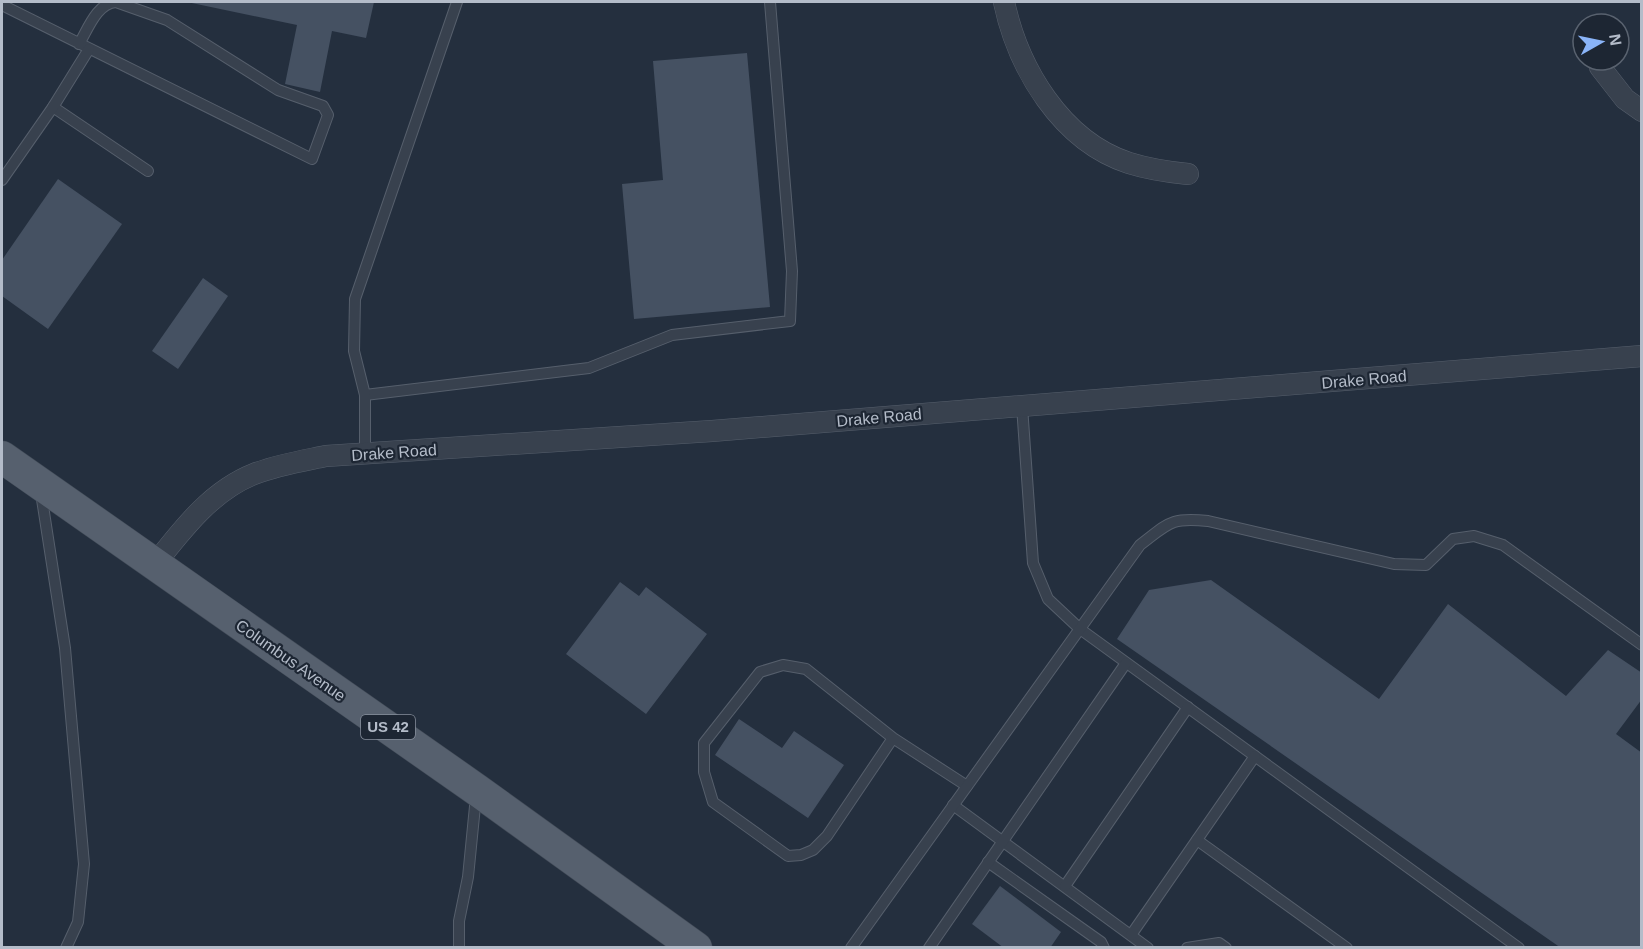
<svg xmlns="http://www.w3.org/2000/svg" width="1643" height="949" font-family="Arial,sans-serif">
<style>
.building{fill:#455162}
.lines{fill:none;stroke-linecap:round;stroke-linejoin:round}
.service-casing{stroke:#565f6c;stroke-width:12}
.minor-casing{stroke:#565f6c;stroke-width:22}
.primary-casing{stroke:#414a57;stroke-width:33}
.service{stroke:#38414e;stroke-width:10}
.minor{stroke:#38414e;stroke-width:21}
.primary{stroke:#56606e;stroke-width:32}
.labels{text-anchor:middle;stroke-width:4.5;stroke-linejoin:round;paint-order:stroke}
.shield{fill:#1d2633;stroke:#878f9c;stroke-width:1.5}
.shield-label{font-size:15px;font-weight:bold;fill:#b4bcc9}
.street-label{font-size:16px;fill:#b4bcc9;stroke:#1d2633}
</style>
<rect width="100%" height="100%" fill="#242f3e"/>
<!-- building -->
<g class="building">
<path d="M187 2H374L366 38 332 31 320 92 285 84 297 25Z"/>
<path d="M747 53 770 307 634 319 622 184 663 180 653 61Z"/>
<path d="M58 179 122 224 48 329 2 296V260Z"/>
<path d="M203 278 228 296 178 369 152 351Z"/>
<path d="M1211 580 1379 699 1448 604 1566 696 1608 650 1642 673V699L1616 734 1642 753V948H1561L1117 639 1149 590Z"/>
<path d="M620 582 639 596 646 587 707 634 646 714 566 654Z"/>
<path d="M739 719 782 748 794 731 844 765 808 818 715 755Z"/>
<path d="M1000 886 1061 932 1050 948H1004L972 924Z"/>
</g>
<g class="lines">
<!-- service casing -->
<g class="service-casing">
<g id="service">
<path d="M2 5 312 159 328 115 323 106 278 90 167 20 116 2C97 3 88 29 79 44"/>
<path d="M53 107 148 171"/>
<path d="M2 180 53 107 89 49"/>
<path d="M365 395 589 368 672 335 790 321 792 271 770 2"/>
<path d="M1022 406 1033 563 1048 599 1080 629 1519 948"/>
<path d="M365 454V395L354 351 355 299 457 2"/>
<path d="M41 493 65 648 84 864 78 922 66 948"/>
<path d="M893 738 827 836 813 850 801 855 788 856 713 802 704 772V743L760 672 783 665 806 669 893 738 967 786"/>
<path d="M953 805 1148 948"/>
<path d="M1197 840 1347 948"/>
<path d="M988 862 1101 942 1104 948"/>
<path d="M1065 886 1188 707"/>
<path d="M1131 935 1255 756"/>
<path d="M459 948V921L468 877 476 796"/>
<path d="M851 948 1140 545C1169 523 1170 517 1208 521L1394 564 1426 565 1453 539 1474 536 1503 545 1642 645"/>
<path d="M929 948 1126 663"/>
<path d="M1187 948 1219 943 1226 948"/>
</g>
</g>
<!-- minor casing -->
<g class="minor-casing">
<g id="minor">
<path d="M1004 2C1018 68 1061 141 1129 163 1148 169 1168 172 1188 174"/>
<path d="M1600 67 1625 99 1642 111"/>
<path d="M155 564C182 530 211 491 254 474 277 465 302 461 326 456L712 431 1642 356"/>
</g>
</g>
<!-- primary casing -->
<g class="primary-casing">
<path id="primary" d="M2 457 477 790 696 948"/>
</g>
<!-- service -->
<use href="#service" class="service"/>
<!-- minor -->
<use href="#minor" class="minor"/>
<!-- primary -->
<use href="#primary" class="primary"/>
</g>
<g class="labels">
<!-- shield labels -->
<rect class="shield" x="361" y="715" width="54" height="24" rx="4.5"/>
<g class="shield-label">
<text x="388" y="732">US 42</text>
</g>
<!-- street labels -->
<g class="street-label">
<text transform="translate(1364 379) rotate(-5)" y="6">Drake Road</text>
<text transform="translate(879 417) rotate(-5)" y="6">Drake Road</text>
<text transform="translate(394 452) rotate(-4)" y="6">Drake Road</text>
<text transform="translate(291 660) rotate(35)" y="6">Columbus Avenue</text>
</g>
</g>
<!-- border -->
<rect width="1643" height="949" fill="none" stroke="#b4bcc9" stroke-width="6"/>
<!-- north arrow -->
<g transform="translate(1601 42) rotate(81)"><circle r="28" fill="#1d2633" stroke="#59626f" stroke-width="1.5"/>
<path d="M0-4.5L10 22L0 15L-10 22Z" fill="#8ab4f8"/>
<text y="-9" font-size="16" font-weight="bold" text-anchor="middle" fill="#b4bcc9">N</text>
</g>
</svg>
